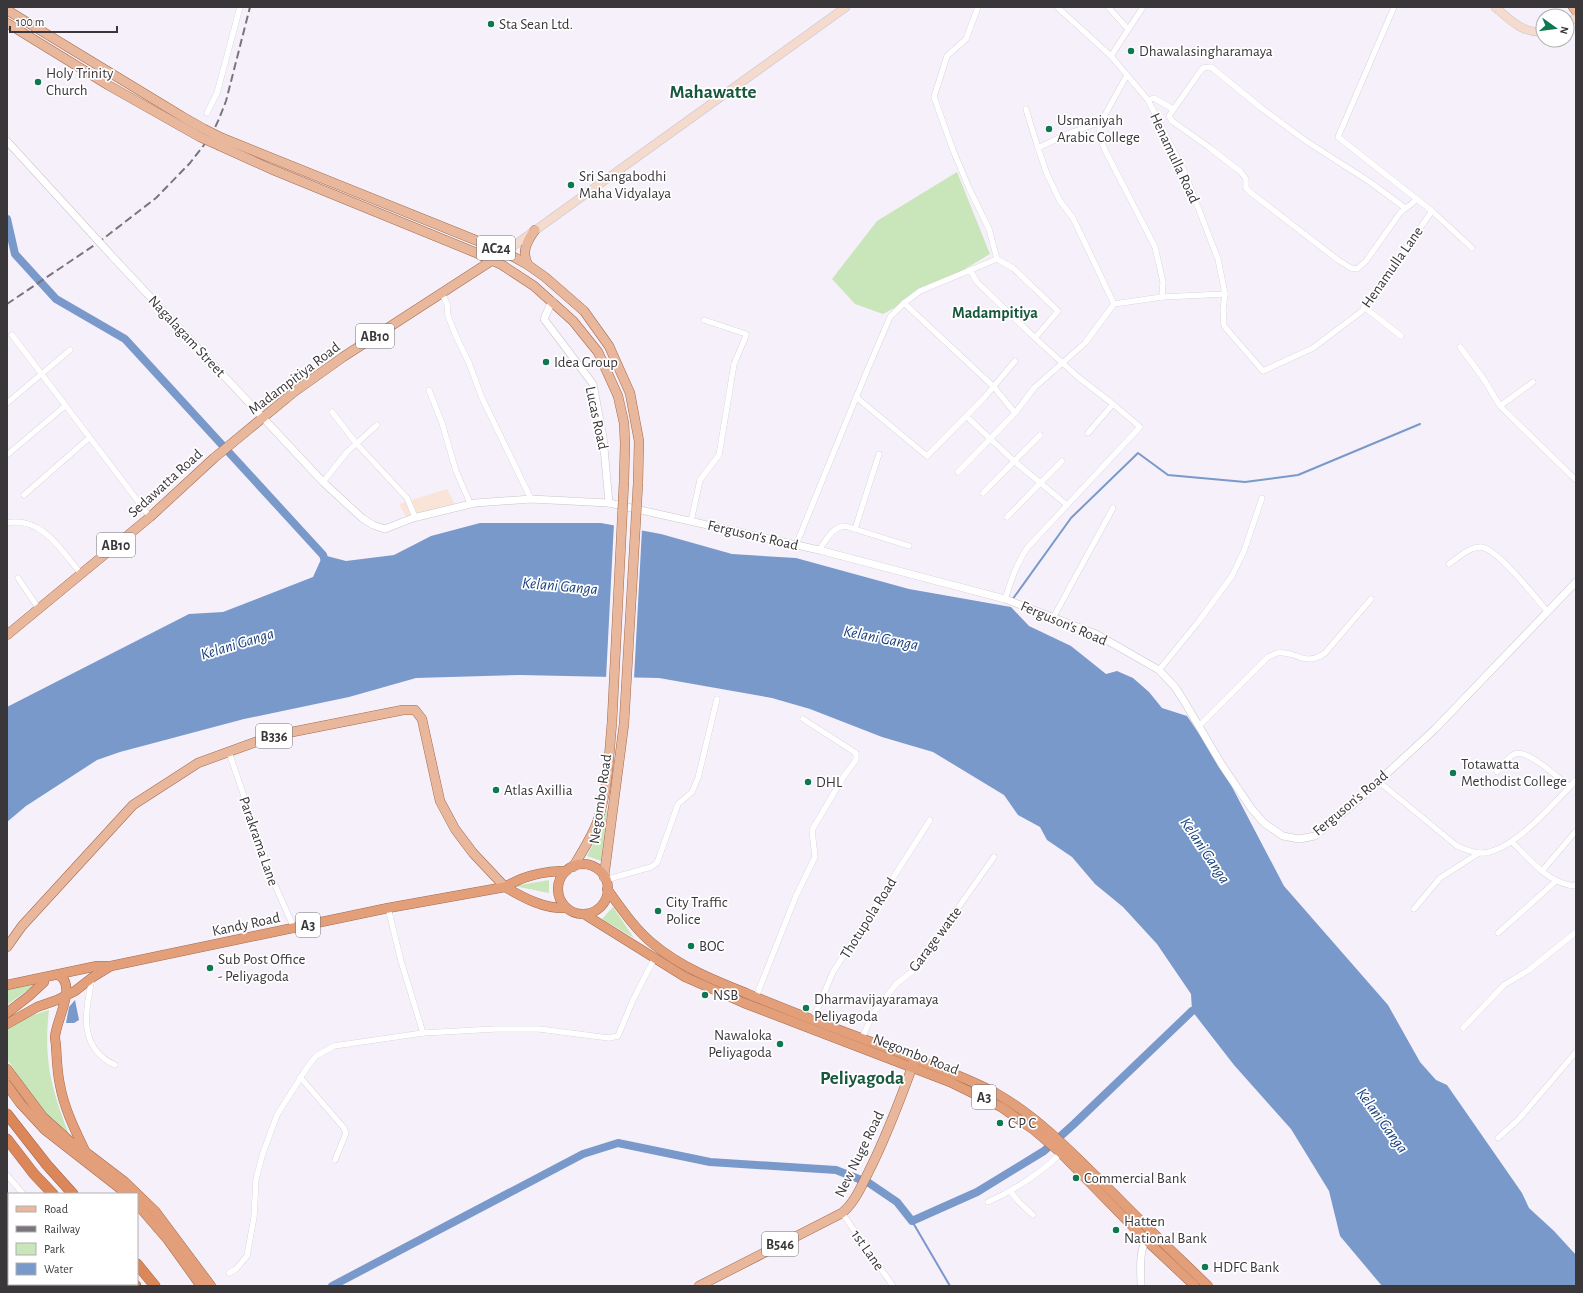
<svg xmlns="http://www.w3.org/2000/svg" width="1583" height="1293" font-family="'Alegreya Sans',sans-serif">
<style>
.commercial{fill:#fae4d7}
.green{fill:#c9e6ba}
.water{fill:#7999cb}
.pier{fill:#f6f0fa}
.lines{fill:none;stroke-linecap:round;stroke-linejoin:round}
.stream{stroke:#7999cb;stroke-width:2}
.canal{stroke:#7999cb;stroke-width:8}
.minor-casing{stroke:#cbc5ce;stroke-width:6}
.tertiary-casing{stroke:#cbc5ce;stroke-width:8}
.secondary-casing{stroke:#cbc5ce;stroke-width:9}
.primary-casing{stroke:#a36b4e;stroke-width:10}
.trunk-casing{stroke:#a36b4e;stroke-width:10}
.motorway-casing{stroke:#a36b4e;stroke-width:11}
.minor{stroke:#fff;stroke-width:5.5}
.tertiary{stroke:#fff;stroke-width:7}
.secondary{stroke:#f4dbcd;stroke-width:8}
.primary{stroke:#e9b79b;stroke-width:9}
.trunk{stroke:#e29f7a;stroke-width:9}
.motorway{stroke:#db8759;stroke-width:10}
.rail{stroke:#79757b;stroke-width:2;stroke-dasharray:8 4;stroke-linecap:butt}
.tertiary-bridge-casing{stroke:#cbc5ce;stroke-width:8;stroke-linecap:butt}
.primary-bridge-casing{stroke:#a36b4e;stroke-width:10;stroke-linecap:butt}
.tertiary-bridge{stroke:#fff;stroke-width:7}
.primary-bridge{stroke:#e9b79b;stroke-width:9}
.poi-dot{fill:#0f7851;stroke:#fff;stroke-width:1.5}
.labels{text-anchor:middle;stroke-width:3.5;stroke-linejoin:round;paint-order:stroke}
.shield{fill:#fff;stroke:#757376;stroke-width:1}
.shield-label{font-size:14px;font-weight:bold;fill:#3a373b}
.poi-label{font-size:15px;fill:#3a373b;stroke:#fff;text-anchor:start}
.street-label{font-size:15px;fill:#3a373b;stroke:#fff}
.neighbourhood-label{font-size:16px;font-weight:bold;fill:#18593e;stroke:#fff}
.water-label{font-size:16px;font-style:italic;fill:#183f7c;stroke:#fff}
.district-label{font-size:19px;font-weight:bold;fill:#18593e;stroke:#fff}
</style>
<rect width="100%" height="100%" fill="#f6f0fa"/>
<!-- commercial -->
<path class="commercial" d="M447 489 457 508 408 520 399 504Z"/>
<!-- green -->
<g class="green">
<path d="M957 172 990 254 943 282 883 314 855 304 832 279 877 221Z"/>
<path d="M608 806 601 861 587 856 599 832Z"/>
<path d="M549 880V893L514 886Z"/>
<path d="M613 907 634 938 602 919Z"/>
<path d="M36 984 7 1005V990Z"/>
<path d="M49 1010C43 1061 52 1091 70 1137L50 1118 32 1096 7 1059V1029L33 1015Z"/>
</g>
<!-- water -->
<g class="water">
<path d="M480 523H601L661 534 732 554 796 558 909 589 1011 607 1029 626 1071 646 1106 674 1117 671 1133 678 1149 692 1162 708 1187 716 1220 764 1284 886 1388 1005 1420 1062 1436 1080 1447 1085 1522 1193 1529 1208 1554 1231 1576 1255V1286H1382L1340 1236 1329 1191 1291 1129 1234 1065 1192 1011 1191 994 1157 944 1123 907 1095 884 1072 857 1047 840 1040 827 1018 815 1004 795 933 752 882 737 810 709 772 698 659 678 520 675 416 678 349 697 244 719 120 752 97 760 26 806 7 822V707L189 614 223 612 313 577 323 555 346 561 394 555 431 536Z"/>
<path d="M75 1000 79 1020 74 1023H66L69 1007Z"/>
</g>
<!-- pier -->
<path class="pier" d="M614 523 642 529 634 679H606Z"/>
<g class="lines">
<!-- stream -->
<g class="stream">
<path d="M1012 600 1071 518 1138 453 1168 475 1245 482 1298 475 1420 424"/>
<path d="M912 1221 950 1286"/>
</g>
<!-- canal -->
<g class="canal">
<path d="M7 219 15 254 56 299 125 339 323 555 326 564"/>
<path d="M332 1286 583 1154 618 1143 710 1162 836 1170 869 1183 897 1202 912 1221 977 1192 1044 1151 1074 1124 1192 1011"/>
</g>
<!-- minor casing -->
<g class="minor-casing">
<g id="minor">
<path d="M1057 7 1111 56 1148 100 1184 171 1218 259 1225 294 1223 310 1224 326 1263 371 1313 348 1362 311 1432 211"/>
<path d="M1108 7 1128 29"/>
<path d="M1394 7 1338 137 1432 211 1472 248"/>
<path d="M1111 56 1143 7"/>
<path d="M1127 75 1101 122 1099 135 1105 150 1155 247 1163 282 1162 297"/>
<path d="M1148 100 1154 98 1173 109"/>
<path d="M1026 109 1038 148"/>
<path d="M207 113 217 93 240 7"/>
<path d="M1101 122 1067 134 1038 148 1047 174 1060 201 1073 218 1114 304"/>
<path d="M1405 208 1370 182 1306 141 1260 107 1211 67 1203 68 1199 73 1169 116 1172 121 1210 148 1241 172 1246 179V188L1250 192 1338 260 1351 268 1357 269 1366 261 1400 213C1405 208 1412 205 1416 199"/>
<path d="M997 259 1013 268 1058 311 1035 338"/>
<path d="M970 270 977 282 1035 338 1078 377 1113 404 1140 427 1028 547C1017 562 1011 581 1005 599"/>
<path d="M442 293 447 304 448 316 456 336 469 363 482 398 531 499"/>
<path d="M904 303 994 387 1015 413"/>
<path d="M1364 307 1401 336"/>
<path d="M12 335 150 517"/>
<path d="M1460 347 1483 378 1500 406 1576 480"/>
<path d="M429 390 442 423 456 471 470 503"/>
<path d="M856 397 927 456 984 398 1015 361"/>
<path d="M7 403 70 350"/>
<path d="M1500 406 1533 382"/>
<path d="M332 412 356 443 407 498 415 517"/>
<path d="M967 417 1014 461 1067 505"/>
<path d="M1088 433 1113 404"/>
<path d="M7 455 65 406"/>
<path d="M958 472 1015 413 1034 388 1085 343 1114 304 1162 297 1225 294"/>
<path d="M323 482 347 452 377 425"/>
<path d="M983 493 1040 435"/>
<path d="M24 495 89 438"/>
<path d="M1007 517 1062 461"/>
<path d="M691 521 700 480 719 455 734 364 746 336V334L704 320"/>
<path d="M7 523C42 516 62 551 81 574"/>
<path d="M855 529 879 454"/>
<path d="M796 545 864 378 890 317 904 303 920 291 997 259 989 229 969 188 953 150 934 97 947 56 966 39 978 7"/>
<path d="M819 550C827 539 831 528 845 526L909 546"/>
<path d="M1449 564C1459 557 1469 547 1481 547 1497 548 1536 598 1547 611"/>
<path d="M18 578 39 609"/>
<path d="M1053 618 1113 508"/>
<path d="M1159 670 1199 621 1232 576 1244 551 1262 498"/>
<path d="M1199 726 1268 657C1271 656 1274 654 1277 653 1296 650 1305 668 1325 653L1371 599"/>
<path d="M229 752 271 876 294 928"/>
<path d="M1497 772C1502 766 1508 756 1515 754 1527 748 1559 779 1570 787"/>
<path d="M1378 781 1457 846C1464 849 1471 852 1478 853 1510 856 1555 802 1576 780"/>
<path d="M1512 842C1531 860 1548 884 1576 886"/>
<path d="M1542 871 1576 831"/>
<path d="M605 880 651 867 657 863 678 804 692 792 698 778 717 699"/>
<path d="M388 908 401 961 423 1033"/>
<path d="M1414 909 1440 878 1479 853"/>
<path d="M1498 933 1555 882"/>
<path d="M92 978C86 1011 77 1047 115 1065"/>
<path d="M756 997 796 896 815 857 812 830 844 776 856 760V753L803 719"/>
<path d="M813 1019 833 972 930 820"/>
<path d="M1463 1028 1504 985 1529 970 1576 932"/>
<path d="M862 1038 873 1014 896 984 914 970 994 857"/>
<path d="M300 1077 344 1128 346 1133 335 1160"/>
<path d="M1498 1138 1519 1119 1576 1052"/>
<path d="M7 1175 23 1194"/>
<path d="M1011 1192 1019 1202 1033 1215"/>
<path d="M988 1202C1014 1190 1040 1174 1061 1153"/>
<path d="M842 1213 893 1286"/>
<path d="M229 1273 236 1269 247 1256 254 1217 256 1179 263 1153 277 1115 308 1066 316 1056 334 1046 423 1033 495 1029H539L609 1038 618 1036 633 1000 655 957"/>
<path d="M77 1284 78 1286"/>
</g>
</g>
<!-- tertiary casing -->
<g class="tertiary-casing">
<g id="tertiary">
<path d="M7 141 92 234"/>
<path d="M112 256 323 482 362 518 373 525 385 529 413 518 475 503 531 499 609 503 819 550 1005 599 1096 634 1159 670 1175 687 1184 701 1222 765 1251 808 1264 823 1283 836 1299 839 1315 836 1356 802 1435 729 1576 582"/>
<path d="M552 301 544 319 593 384 603 437 609 503"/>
<path d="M1141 1286C1141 1271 1138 1249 1148 1238"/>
</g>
</g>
<!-- secondary casing -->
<g class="secondary-casing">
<g id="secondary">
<path d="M1495 7C1510 20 1522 33 1543 32"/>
<path d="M1567 23 1576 18"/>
<path d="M505 252 846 7"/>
</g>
</g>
<!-- primary casing -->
<g class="primary-casing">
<g id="primary">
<path d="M1573 7 1576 11"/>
<path d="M7 10 183 117 204 129"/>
<path d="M7 23 108 85 200 137"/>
<path d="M222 138 505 252 528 265 545 277 584 311 609 346 630 393 639 441 638 483"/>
<path d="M220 146 271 169 474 252 502 265 534 286 573 321 598 352 618 396 624 423 625 443 624 481"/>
<path d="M528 265C521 252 527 241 535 230"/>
<path d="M7 635 150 517 214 458 294 392 343 357 505 252"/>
<path d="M573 867C582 852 592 837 598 820 608 789 609 755 612 722"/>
<path d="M604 877 624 724"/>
<path d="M7 947 22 926 133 805 198 763 272 736 403 710H415L422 719 440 801 455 829 473 853 505 887"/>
<path d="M699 1286 842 1213C854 1203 860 1189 867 1175 886 1138 901 1098 915 1059"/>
</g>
</g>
<!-- trunk casing -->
<g class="trunk-casing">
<g id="trunk">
<circle cx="583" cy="889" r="25"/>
<path d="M505 887C524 898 544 909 566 908"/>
<path d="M607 889C621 908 634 928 652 943 679 966 713 980 746 993 800 1016 856 1036 911 1057 940 1069 971 1079 999 1095 1042 1120 1077 1158 1113 1193 1144 1225 1176 1255 1208 1286"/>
<path d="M584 914 685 977 744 1003 950 1082 1001 1107 1034 1130 1061 1153 1146 1240 1195 1286"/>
<path d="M58 975C78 984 56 1020 55 1037 55 1040 56 1043 56 1046 57 1059 57 1072 60 1085 64 1108 75 1130 85 1151"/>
<path d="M7 985 97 966H111L388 908 505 887C523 876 545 871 566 871"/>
<path d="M7 1013 29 996 44 982"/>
<path d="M7 1024 37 1007 57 1000 75 991 93 977 111 966"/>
<path d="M7 1069 43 1117 72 1143 91 1156 125 1182 155 1211 211 1286"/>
<path d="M7 1085 20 1103 45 1130 127 1194"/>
<path d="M137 1204 168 1240 201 1286"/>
</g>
</g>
<!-- motorway casing -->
<g class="motorway-casing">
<g id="motorway">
<path d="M7 1114 47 1165 73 1194"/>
<path d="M7 1139 34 1174 53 1194"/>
<path d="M137 1264 155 1286"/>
<path d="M134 1284 136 1286"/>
</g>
</g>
<!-- minor -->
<use href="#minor" class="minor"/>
<!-- tertiary -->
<use href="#tertiary" class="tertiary"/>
<!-- secondary -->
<use href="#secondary" class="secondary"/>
<!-- primary -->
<use href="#primary" class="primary"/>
<!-- trunk -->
<use href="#trunk" class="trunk"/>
<!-- motorway -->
<use href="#motorway" class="motorway"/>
<!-- rail -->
<path class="rail" d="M7 304 99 242 156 198 190 163 211 136 219 119 226 101 250 7"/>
<!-- tertiary-bridge casing -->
<g class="tertiary-bridge-casing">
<path id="tertiary-bridge" d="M92 234 112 256"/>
</g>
<!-- primary-bridge casing -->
<g class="primary-bridge-casing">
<g id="primary-bridge">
<path d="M204 129 222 138"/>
<path d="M200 137 220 146"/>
<path d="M612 722 624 481"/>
<path d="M624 724 638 483"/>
</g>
</g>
<!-- tertiary-bridge -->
<use href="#tertiary-bridge" class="tertiary-bridge"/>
<!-- primary-bridge -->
<use href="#primary-bridge" class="primary-bridge"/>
</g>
<!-- markers -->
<g class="poi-dot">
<circle cx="491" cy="24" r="4"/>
<circle cx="1131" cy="51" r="4"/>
<circle cx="38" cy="82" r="4"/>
<circle cx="1049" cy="129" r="4"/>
<circle cx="571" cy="185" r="4"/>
<circle cx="546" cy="362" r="4"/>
<circle cx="1453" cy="773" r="4"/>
<circle cx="808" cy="782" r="4"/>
<circle cx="496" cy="790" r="4"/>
<circle cx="658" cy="911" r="4"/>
<circle cx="691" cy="946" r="4"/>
<circle cx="210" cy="968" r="4"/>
<circle cx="705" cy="995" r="4"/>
<circle cx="806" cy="1008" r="4"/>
<circle cx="780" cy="1044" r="4"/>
<circle cx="1000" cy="1123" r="4"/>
<circle cx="1076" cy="1178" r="4"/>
<circle cx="1116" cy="1230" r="4"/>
<circle cx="1205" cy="1267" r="4"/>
</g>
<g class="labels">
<!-- shield labels -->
<g class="shield">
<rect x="477" y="236" width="38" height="24" rx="3"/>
<rect x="356" y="324" width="38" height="24" rx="3"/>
<rect x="97" y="533" width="38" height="24" rx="3"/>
<rect x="256" y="724" width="36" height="24" rx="3"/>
<rect x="296" y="913" width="24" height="24" rx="3"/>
<rect x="972" y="1085" width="24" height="24" rx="3"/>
<rect x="762" y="1232" width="36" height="24" rx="3"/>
</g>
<g class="shield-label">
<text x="496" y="253">AC24</text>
<text x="375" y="341">AB10</text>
<text x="116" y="550">AB10</text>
<text x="274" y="741">B336</text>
<text x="308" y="930">A3</text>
<text x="984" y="1102">A3</text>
<text x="780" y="1249">B546</text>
</g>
<!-- poi labels -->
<g class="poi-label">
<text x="499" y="29">Sta Sean Ltd.</text>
<text x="1139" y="56">Dhawalasingharamaya</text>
<text x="46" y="78">Holy Trinity<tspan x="46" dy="17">Church</tspan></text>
<text x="1057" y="125">Usmaniyah<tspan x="1057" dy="17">Arabic College</tspan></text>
<text x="579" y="181">Sri Sangabodhi<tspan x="579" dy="17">Maha Vidyalaya</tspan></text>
<text x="554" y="367">Idea Group</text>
<text x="1461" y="769">Totawatta<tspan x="1461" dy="17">Methodist College</tspan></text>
<text x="816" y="787">DHL</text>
<text x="504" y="795">Atlas Axillia</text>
<text x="666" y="907">City Traffic<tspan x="666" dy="17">Police</tspan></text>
<text x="699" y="951">BOC</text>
<text x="218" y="964">Sub Post Office<tspan x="218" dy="17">- Peliyagoda</tspan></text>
<text x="713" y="1000">NSB</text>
<text x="814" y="1004">Dharmavijayaramaya<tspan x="814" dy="17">Peliyagoda</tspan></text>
<text x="772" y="1040" text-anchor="end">Nawaloka<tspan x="772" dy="17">Peliyagoda</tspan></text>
<text x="1008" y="1128">C P C</text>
<text x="1084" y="1183">Commercial Bank</text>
<text x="1124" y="1226">Hatten<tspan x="1124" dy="17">National Bank</tspan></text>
<text x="1213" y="1272">HDFC Bank</text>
</g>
<!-- street labels -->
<g class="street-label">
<text transform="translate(1175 158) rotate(65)" y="5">Henamulla Road</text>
<text transform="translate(1392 267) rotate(-55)" y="5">Henamulla Lane</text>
<text transform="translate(187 336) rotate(47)" y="5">Nagalagam Street</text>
<text transform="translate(294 378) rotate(-37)" y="5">Madampitiya Road</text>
<text transform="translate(597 418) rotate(78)" y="5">Lucas Road</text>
<text transform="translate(165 483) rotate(-42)" y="5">Sedawatta Road</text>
<text transform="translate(753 535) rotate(13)" y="5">Ferguson's Road</text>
<text transform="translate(1064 623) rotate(23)" y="5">Ferguson's Road</text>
<text transform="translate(600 799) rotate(-82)" y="5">Negombo Road</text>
<text transform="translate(1350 803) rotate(-40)" y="5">Ferguson's Road</text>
<text transform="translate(259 841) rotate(71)" y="5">Parakrama Lane</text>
<text transform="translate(868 918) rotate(-58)" y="5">Thotupola Road</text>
<text transform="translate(246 924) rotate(-12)" y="5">Kandy Road</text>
<text transform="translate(935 939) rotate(-53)" y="5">Garage watte</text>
<text transform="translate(916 1054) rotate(21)" y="5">Negombo Road</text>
<text transform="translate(859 1154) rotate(-64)" y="5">New Nuge Road</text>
<text transform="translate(868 1250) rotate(55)" y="5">1st Lane</text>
</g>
<!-- neighbourhood labels -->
<g class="neighbourhood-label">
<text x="995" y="318">Madampitiya</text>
</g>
<!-- water labels -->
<g class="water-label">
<text transform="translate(560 585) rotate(5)" y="6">Kelani Ganga</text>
<text transform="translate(881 637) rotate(11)" y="6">Kelani Ganga</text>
<text transform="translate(237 643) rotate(-17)" y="6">Kelani Ganga</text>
<text transform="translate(1206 850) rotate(56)" y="6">Kelani Ganga</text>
<text transform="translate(1383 1120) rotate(54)" y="6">Kelani Ganga</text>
</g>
<!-- district labels -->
<g class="district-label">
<text x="713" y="98">Mahawatte</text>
<text x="862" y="1084">Peliyagoda</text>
</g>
</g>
<!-- border -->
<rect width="1583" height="1293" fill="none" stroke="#3a373b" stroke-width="16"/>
<!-- legend -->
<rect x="8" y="1193" width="130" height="92" fill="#ffffff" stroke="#b0afb1"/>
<rect x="16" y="1206" width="20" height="6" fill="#e9b79b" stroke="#b0afb1"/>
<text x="44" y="1213" font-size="12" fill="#3a373b">Road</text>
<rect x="16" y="1226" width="20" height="6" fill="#79757b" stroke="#b0afb1"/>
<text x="44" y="1233" font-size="12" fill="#3a373b">Railway</text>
<rect x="16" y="1243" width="20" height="12" fill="#c9e6ba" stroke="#b0afb1"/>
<text x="44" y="1253" font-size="12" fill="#3a373b">Park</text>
<rect x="16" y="1263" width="20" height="12" fill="#7999cb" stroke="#b0afb1"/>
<text x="44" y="1273" font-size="12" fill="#3a373b">Water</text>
<!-- north arrow -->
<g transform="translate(1555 28) rotate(104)"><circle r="19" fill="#ffffff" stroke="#b0afb1"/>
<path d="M0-3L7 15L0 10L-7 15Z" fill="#0f7851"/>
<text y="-6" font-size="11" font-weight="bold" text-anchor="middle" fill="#3a373b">N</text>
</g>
<!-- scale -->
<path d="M10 26v6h107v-6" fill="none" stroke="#3a373b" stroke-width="2"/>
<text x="16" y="26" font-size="12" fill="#3a373b" stroke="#ffffff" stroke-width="3" paint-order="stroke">100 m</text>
</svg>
